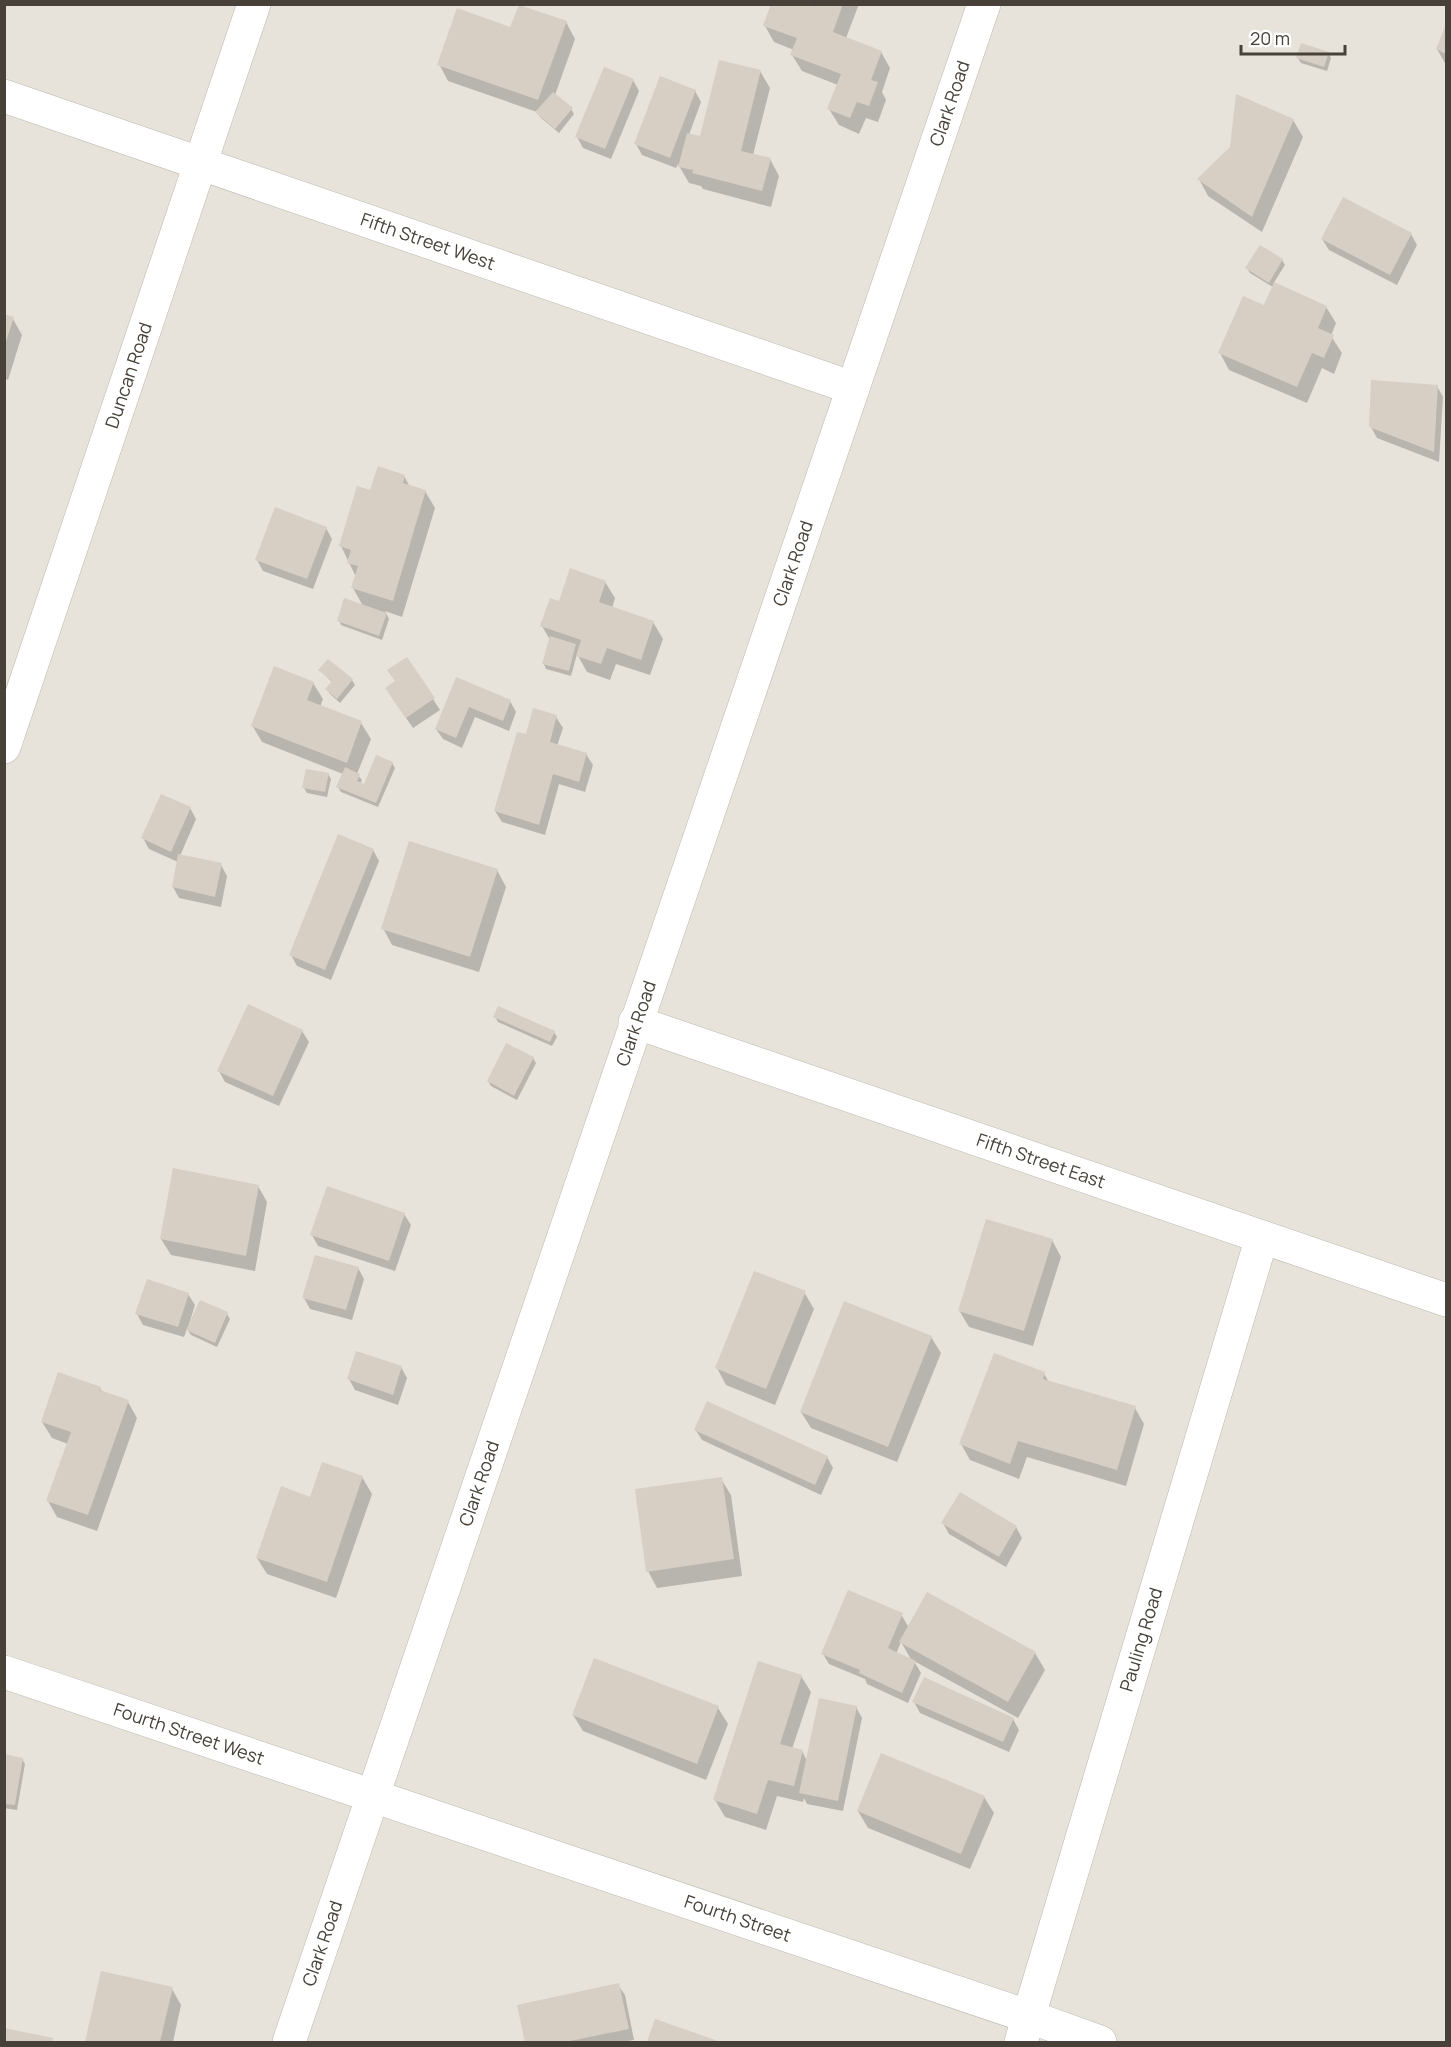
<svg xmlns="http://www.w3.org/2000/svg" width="1451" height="2047" font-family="Manrope,sans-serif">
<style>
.residential{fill:#e7e2da}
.shadow{fill:#0003;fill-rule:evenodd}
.building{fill:#d7cec4}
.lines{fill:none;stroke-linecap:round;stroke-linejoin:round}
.street-casing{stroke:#beb7ae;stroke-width:34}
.street{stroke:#fff;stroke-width:33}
.labels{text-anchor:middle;stroke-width:5;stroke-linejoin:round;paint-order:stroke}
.street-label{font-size:18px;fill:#474139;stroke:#fff}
</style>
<rect width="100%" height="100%" fill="#f4f0eb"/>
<!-- residential -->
<rect class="residential" x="5" y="5" width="1441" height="2037"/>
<!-- shadow -->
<g class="shadow">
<path d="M812 4H859L846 38 881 52 890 68 882 92 886 100 878 122 866 118 859 134 839 125 829 109 838 85 802 71 792 55 794 50 774 42 765 26 811 9Z"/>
<path d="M566 22 575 39 555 95 571 109 574 114 559 133 540 117 537 112 448 81 439 64 511 29Z"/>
<path d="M1446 28V65L1437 49Z"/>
<path d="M1328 53 1331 58 1327 71 1301 63 1298 58Z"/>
<path d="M760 71 770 88 753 155 770 159 779 176 771 207 703 189 701 186 689 183 678 164 676 168 642 155 636 144 695 91 701 102 689 135 701 138Z"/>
<path d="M633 80 639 91 611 159 583 148 577 137Z"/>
<path d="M1293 120 1303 137 1262 232 1208 196 1199 179 1231 148Z"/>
<path d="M1411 234 1417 245 1397 285 1329 250 1322 239Z"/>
<path d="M1260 247 1282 260 1285 265 1273 284 1326 307 1336 323 1331 336 1342 353 1334 374 1322 368 1307 403 1229 370 1220 353 1265 307 1273 287 1250 273 1247 268Z"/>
<path d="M4 316 13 319 22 335 8 380 4 378Z"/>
<path d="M1437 386 1443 397 1439 462 1377 438 1371 427Z"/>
<path d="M404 476 410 487 425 491 435 508 402 617 385 611 389 619 382 640 341 625 339 620 363 606 353 588 356 577 341 546 371 492Z"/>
<path d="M326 528 332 539 313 589 263 571 257 560Z"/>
<path d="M605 582 615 598 612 608 653 622 663 639 650 675 616 664 610 680 587 672 577 654 571 676 546 669 544 664 550 640 542 626 560 603Z"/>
<path d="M320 670 352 680 355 685 340 703 330 694 327 690 332 682Z"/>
<path d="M457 679 510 701 516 712 509 731 475 717 462 748 443 739 436 729Z"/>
<path d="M313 683 323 699 320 707 361 723 371 739 357 774 362 780 360 784 364 786 392 763 395 768 378 807 341 792 338 787 343 774 262 742 252 725Z"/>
<path d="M393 699H433L440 710 413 728Z"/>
<path d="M556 717 563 728 557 746 586 754 593 765 585 792 559 784 545 835 502 822 495 811 527 736Z"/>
<path d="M328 774 331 779 327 797 307 793 304 788Z"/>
<path d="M190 808 196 819 180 856 221 865 227 876 221 907 179 898 173 887 178 862 149 849 143 838Z"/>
<path d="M373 850 379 861 331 980 297 966 291 955Z"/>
<path d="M497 870 506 887 479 972 392 945 383 928Z"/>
<path d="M495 1017 554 1032 557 1037 552 1046 498 1022Z"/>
<path d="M302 1031 309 1042 279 1106 225 1082 219 1071Z"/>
<path d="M533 1058 536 1063 517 1100 491 1086 488 1081Z"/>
<path d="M258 1186 267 1202 255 1271 171 1255 161 1239Z"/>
<path d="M404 1214 411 1225 395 1271 318 1246 312 1235Z"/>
<path d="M1052 1240 1061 1257 1033 1346 969 1327 959 1310Z"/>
<path d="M358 1268 364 1279 352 1320 310 1309 304 1298Z"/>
<path d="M804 1292 814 1309 775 1405 726 1385 717 1368Z"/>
<path d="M188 1294 195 1305 189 1324 227 1314 230 1319 217 1347 191 1335 187 1329 184 1337 143 1325 137 1314Z"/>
<path d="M931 1337 941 1353 897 1462 811 1428 801 1412Z"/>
<path d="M401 1367 407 1378 398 1405 355 1390 349 1379Z"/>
<path d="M1044 1374 1049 1382 1135 1408 1144 1424 1126 1486 1027 1457 1019 1479 970 1460 961 1444Z"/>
<path d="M100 1388 103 1393 128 1402 137 1418 97 1531 57 1517 48 1501 68 1444 52 1438 42 1422Z"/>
<path d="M695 1429 827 1457 833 1468 821 1495 702 1440Z"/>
<path d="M362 1477 372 1494 336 1598 267 1574 257 1558 311 1498Z"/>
<path d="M721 1479 731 1495 742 1576 657 1588 648 1571Z"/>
<path d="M943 1523 1016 1527 1022 1538 1006 1567 949 1534Z"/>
<path d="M901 1614 909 1628 1035 1653 1045 1670 1018 1718 914 1661 921 1673 908 1703 867 1684 865 1679 829 1664 823 1654ZM901 1642 912 1661 896 1654Z"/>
<path d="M801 1676 811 1692 792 1749 802 1751 807 1761 856 1707 862 1718 843 1811 807 1804 804 1798 803 1802 777 1796 766 1830 725 1817 715 1800Z"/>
<path d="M914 1702 1013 1719 1019 1730 1009 1752 920 1713Z"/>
<path d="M718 1708 728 1724 706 1780 583 1731 573 1715Z"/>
<path d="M4 1756 22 1759 25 1764 17 1810 4 1808Z"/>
<path d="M984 1797 994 1813 970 1869 868 1828 858 1811Z"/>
<path d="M102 1973 172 1989 181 2005 173 2042H86Z"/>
<path d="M618 1985 625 1995 634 2040 621 2042H527L519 2006Z"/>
<path d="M656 2021 717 2042H648Z"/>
<path d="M4 2029 52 2040 53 2042H4Z"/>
</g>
<!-- building -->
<g class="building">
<path d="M771 4H805L810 7 811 4H843L833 32 882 51 871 80 878 82 869 106 857 102 850 118 827 109 841 74 790 55 797 38 763 26Z"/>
<path d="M519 5 567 21 538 100 437 65 457 8 510 27Z"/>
<path d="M1446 24V54L1436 49Z"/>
<path d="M1301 43 1329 52 1324 67 1296 58Z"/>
<path d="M719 60 761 70 741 151 771 158 762 191 692 173 693 170 678 167 687 133 700 136Z"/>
<path d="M604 67 634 79 605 149 575 137Z"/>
<path d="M660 76 696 90 670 158 634 144Z"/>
<path d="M553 92 573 108 555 129 535 112Z"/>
<path d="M1236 94 1294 119 1252 217 1197 179 1230 147Z"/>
<path d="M1343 197 1412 233 1390 275 1321 239Z"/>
<path d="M1260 245 1283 259 1269 283 1245 268Z"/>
<path d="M1274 282 1327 306 1318 328 1334 335 1324 358 1312 353 1297 387 1218 353 1243 296 1264 305Z"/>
<path d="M4 314 14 317 5 345H4Z"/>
<path d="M1371 380 1438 385 1434 452 1369 427Z"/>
<path d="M378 466 405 475 403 483 426 490 393 601 351 588 358 566 347 563 351 550 339 546 357 486 370 490Z"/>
<path d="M275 507 327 527 307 579 255 560Z"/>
<path d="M570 568 606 581 599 602 654 621 641 660 607 648 601 664 576 656 581 640 540 626 550 598 559 601Z"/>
<path d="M344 598 387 613 379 636 337 621Z"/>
<path d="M550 636 576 644 569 671 542 664Z"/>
<path d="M407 657 435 698 406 718 385 688 395 681 387 670Z"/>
<path d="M328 659 353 679 337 699 325 689 332 681 318 670Z"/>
<path d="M274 666 314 682 307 700 362 721 347 763 251 726Z"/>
<path d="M456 677 511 700 503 721 469 707 456 738 435 729Z"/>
<path d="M533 708 557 715 550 742 587 753 579 782 553 774 539 825 494 811 517 732 526 734Z"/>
<path d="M376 755 393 762 376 803 336 787 345 767 360 774 357 781 364 784Z"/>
<path d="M306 769 329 773 325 792 302 788Z"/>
<path d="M161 794 191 807 171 852 141 838Z"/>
<path d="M338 834 374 849 325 970 289 955Z"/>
<path d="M409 841 498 869 470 957 381 929Z"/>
<path d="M178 854 222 863 215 897 172 887Z"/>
<path d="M248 1004 303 1030 273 1096 217 1071Z"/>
<path d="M498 1006 555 1031 550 1042 493 1017Z"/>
<path d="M506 1043 534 1057 514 1096 487 1081Z"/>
<path d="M173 1168 259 1185 246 1256 160 1239Z"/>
<path d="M327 1186 405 1213 389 1261 310 1235Z"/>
<path d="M986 1219 1053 1239 1024 1331 958 1311Z"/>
<path d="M315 1255 359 1267 346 1310 302 1298Z"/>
<path d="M754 1271 806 1291 766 1389 715 1368Z"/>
<path d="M147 1279 189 1293 178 1327 135 1314Z"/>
<path d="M200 1300 228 1312 215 1343 186 1330Z"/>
<path d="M844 1301 932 1336 888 1447 800 1412Z"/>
<path d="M356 1351 402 1366 393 1395 347 1379Z"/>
<path d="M994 1353 1045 1372 1043 1379 1136 1406 1117 1470 1018 1441 1010 1464 959 1444Z"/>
<path d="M58 1372 101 1387 100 1390 129 1400 88 1515 46 1501 71 1432 41 1422Z"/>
<path d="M707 1401 828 1456 815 1485 694 1430Z"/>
<path d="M322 1462 363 1476 327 1582 256 1558 281 1486 310 1497Z"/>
<path d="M722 1477 734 1559 646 1572 635 1489Z"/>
<path d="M960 1492 1017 1526 999 1557 941 1523Z"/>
<path d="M848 1590 903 1613 888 1648 916 1661 902 1693 859 1673 860 1670 821 1654Z"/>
<path d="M927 1592 1036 1652 1008 1702 899 1642Z"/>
<path d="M594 1658 719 1706 697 1764 572 1715Z"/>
<path d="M758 1661 802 1675 780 1744 803 1750 794 1786 768 1780 757 1814 713 1800Z"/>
<path d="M924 1677 1014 1718 1003 1742 912 1702Z"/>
<path d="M819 1698 857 1706 838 1801 799 1793Z"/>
<path d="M881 1753 985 1796 961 1854 857 1811Z"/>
<path d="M4 1754 23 1758 15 1805 4 1804Z"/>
<path d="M101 1971 173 1987 160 2042H85Z"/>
<path d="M619 1983 629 2029 565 2042H525L517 2005Z"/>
<path d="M655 2019 721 2042H647Z"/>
<path d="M4 2028 53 2038 52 2042H4Z"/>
</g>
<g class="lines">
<!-- street casing -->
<g class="street-casing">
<g id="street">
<path id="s1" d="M4 96 853 388"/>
<path id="s2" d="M4 747 254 4"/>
<path id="s3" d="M635 1022 1446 1300"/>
<path id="s4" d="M4 1672 1030 2017 1100 2042"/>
<path id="s5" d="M289 2042 984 4"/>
<path id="s6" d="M1021 2042 1262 1237"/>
</g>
</g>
<!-- street -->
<use href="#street" class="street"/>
</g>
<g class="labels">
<!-- street labels -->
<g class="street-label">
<text dy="6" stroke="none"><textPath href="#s5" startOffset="2048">Clark Road</textPath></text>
<text dy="6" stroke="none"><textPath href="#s1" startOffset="448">Fifth Street West</textPath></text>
<text dy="6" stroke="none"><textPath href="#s2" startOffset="392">Duncan Road</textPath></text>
<text dy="6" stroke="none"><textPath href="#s5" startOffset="1562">Clark Road</textPath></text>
<text dy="6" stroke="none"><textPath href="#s5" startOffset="1076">Clark Road</textPath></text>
<text dy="6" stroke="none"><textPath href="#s3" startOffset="429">Fifth Street East</textPath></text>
<text dy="6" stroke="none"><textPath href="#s5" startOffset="590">Clark Road</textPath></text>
<text dy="6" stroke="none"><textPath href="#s6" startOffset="420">Pauling Road</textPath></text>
<text dy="6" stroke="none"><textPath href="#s4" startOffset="195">Fourth Street West</textPath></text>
<text dy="6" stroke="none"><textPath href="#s4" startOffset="774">Fourth Street</textPath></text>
<text dy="6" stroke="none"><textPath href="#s5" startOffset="104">Clark Road</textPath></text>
</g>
</g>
<!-- border -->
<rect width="1451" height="2047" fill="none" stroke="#474139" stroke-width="12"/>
<!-- scale -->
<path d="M1241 45v9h104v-9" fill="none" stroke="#474139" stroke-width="3"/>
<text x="1250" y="45" font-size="18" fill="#474139" stroke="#ffffff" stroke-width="4.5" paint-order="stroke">20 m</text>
</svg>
